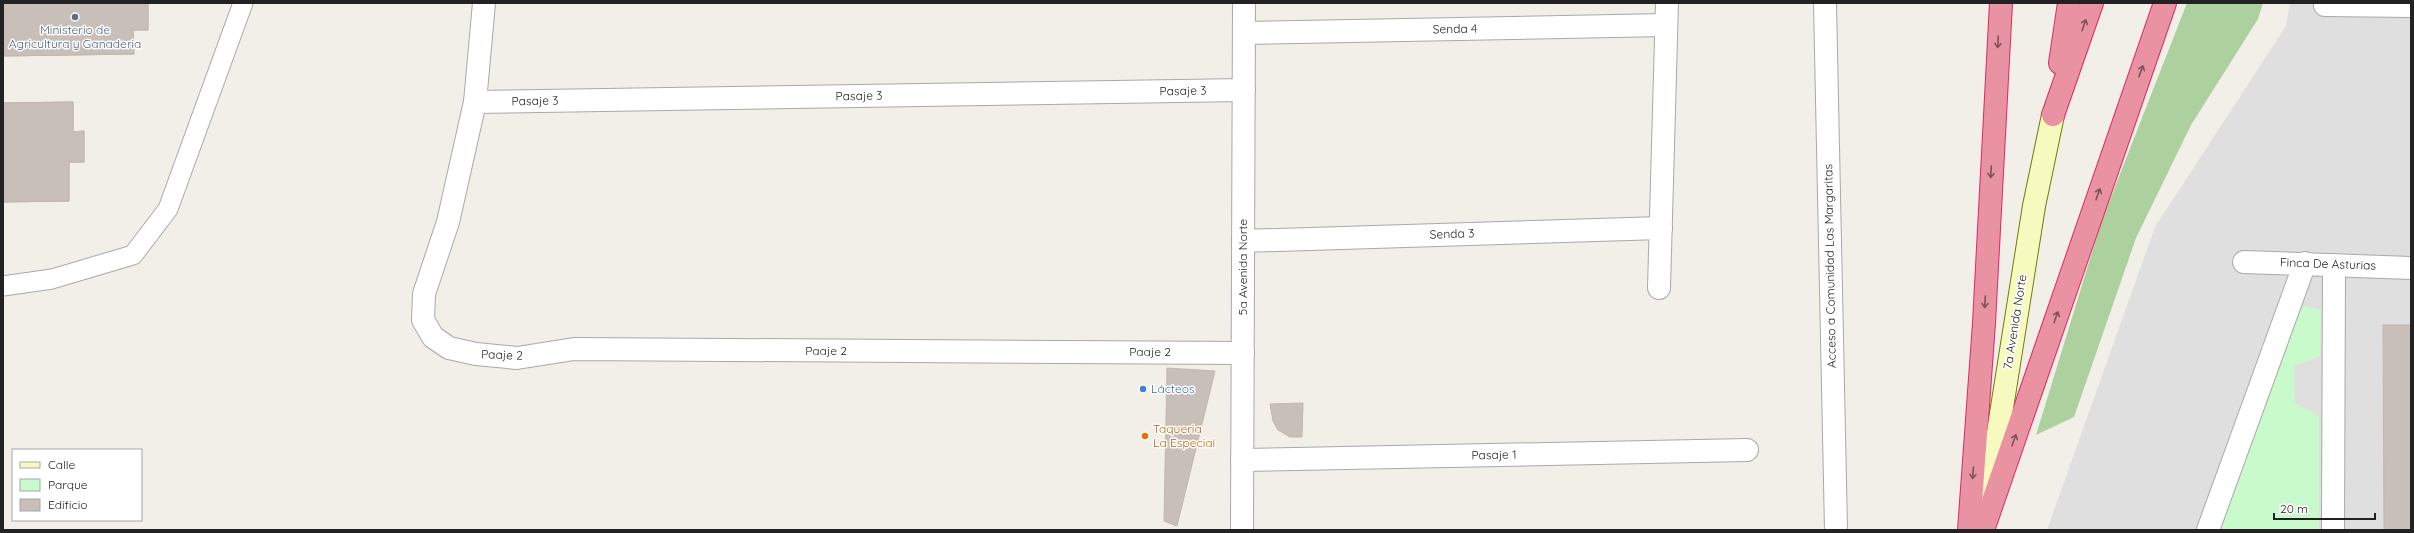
<svg xmlns="http://www.w3.org/2000/svg" width="2414" height="533" font-family="Quicksand,sans-serif">
<style>
.residential{fill:#e0dfdf}
.forest{fill:#add19e}
.park{fill:#c8facc}
.building{fill:#c7bfb8;stroke:#c4b6ab}
.lines{fill:none;stroke-linecap:round;stroke-linejoin:round}
.lane-casing{stroke:#a9a9a9;stroke-width:21}
.street-casing{stroke:#a9a9a9;stroke-width:24}
.secondary-casing{stroke:#707d05;stroke-width:24}
.highway-casing{stroke:#dc2a67;stroke-width:24}
.lane{stroke:#fff;stroke-width:19}
.street{stroke:#fff;stroke-width:22}
.secondary{stroke:#f7fabf;stroke-width:22}
.highway{stroke:#e892a2;stroke-width:22}
.oneway{stroke:#7b545c}
.service-dot{fill:#5c6f8a;stroke:#fff;stroke-width:1.5}
.shop-dot{fill:#3f7fe0;stroke:#fff;stroke-width:1.5}
.food-dot{fill:#e8710a;stroke:#fff;stroke-width:1.5}
.labels{text-anchor:middle;stroke-width:3;stroke-linejoin:round;paint-order:stroke}
.street-label{font-size:12px;fill:#222;stroke:#fff}
.service-label{font-size:12px;fill:#4e5e75;stroke:#fff}
.shop-label{font-size:12px;fill:#366cbe;stroke:#fff;text-anchor:start}
.food-label{font-size:12px;fill:#c56008;stroke:#fff;text-anchor:start}
</style>
<rect width="100%" height="100%" fill="#f2efe9"/>
<!-- residential -->
<path class="residential" d="M2290 3H2411V530H2047L2155 227 2286 26Z"/>
<!-- forest -->
<path class="forest" d="M2187 3H2263L2258 19 2191 125 2136 238 2074 417 2036 435 2102 220Z"/>
<!-- park -->
<path class="park" d="M2302 306 2321 310 2320 356 2294 366 2295 403 2319 416V530H2219Z"/>
<!-- building -->
<g class="building">
<path d="M3 3H148V30H133L134 54 3 56Z"/>
<path d="M3 3H148V30H133L134 54 3 56Z"/>
<path d="M73 102V132L84 131V162H69V201L3 202V103Z"/>
<path d="M73 102V132L84 131V162H69V201L3 202V103Z"/>
<path d="M2383 325H2411V530H2384Z"/>
<path d="M1167 368 1215 371 1177 526 1164 521Z"/>
<path d="M1303 403 1302 437H1290L1278 430 1273 421 1270 404Z"/>
</g>
<g class="lines">
<!-- lane casing -->
<g class="lane-casing">
<path id="lane" d="M3 286 52 279 133 255 168 209 243 3"/>
</g>
<!-- street casing -->
<g class="street-casing">
<g id="street">
<path d="M484 3 475 102 448 222 424 294 423 320 433 337 449 348 476 354 517 358 574 349 1243 353"/>
<path d="M1825 3 1836 530"/>
<path d="M2325 5 2411 6"/>
<path d="M1244 33 1666 25"/>
<path d="M475 102 1244 90"/>
<path d="M1243 241 1661 228"/>
<path d="M2244 262 2411 268"/>
<path d="M1659 288 1667 3"/>
<path d="M1242 460 1747 450"/>
<path d="M1242 530 1244 3"/>
<path d="M2208 530 2305 263"/>
<path d="M2333 530 2334 265"/>
</g>
</g>
<!-- secondary casing -->
<g class="secondary-casing">
<path id="secondary" d="M1987 502 2034 206 2053 115"/>
</g>
<!-- highway casing -->
<g class="highway-casing">
<g id="highway">
<path d="M2060 63 2069 3"/>
<path d="M2053 115 2092 3"/>
<path d="M1969 530 1984 323 2001 3"/>
<path d="M1983 530 2165 3"/>
</g>
</g>
<!-- lane -->
<use href="#lane" class="lane"/>
<!-- street -->
<use href="#street" class="street"/>
<!-- secondary -->
<use href="#secondary" class="secondary"/>
<!-- highway -->
<use href="#highway" class="highway"/>
</g>
<!-- one-way arrows -->
<defs><path id="oneway-shaft" d="M-6 0H5M1.5-3L5.5 0L1.5 3" fill="none" stroke-width="1.6" stroke-linecap="round" stroke-linejoin="round"/></defs>
<g class="oneway">
<use href="#oneway-shaft" transform="translate(2084 25) rotate(-71)"/>
<use href="#oneway-shaft" transform="translate(1998 42) rotate(93)"/>
<use href="#oneway-shaft" transform="translate(2141 71) rotate(-70)"/>
<use href="#oneway-shaft" transform="translate(1991 172) rotate(93)"/>
<use href="#oneway-shaft" transform="translate(2098 194) rotate(-71)"/>
<use href="#oneway-shaft" transform="translate(1985 302) rotate(93)"/>
<use href="#oneway-shaft" transform="translate(2056 317) rotate(-71)"/>
<use href="#oneway-shaft" transform="translate(2014 440) rotate(-71)"/>
<use href="#oneway-shaft" transform="translate(1973 473) rotate(94)"/>
</g>
<!-- markers -->
<circle class="service-dot" cx="75" cy="17" r="4"/>
<circle class="shop-dot" cx="1143" cy="389" r="4"/>
<circle class="food-dot" cx="1145" cy="436" r="4"/>
<g class="labels">
<!-- street labels -->
<g class="street-label">
<text transform="translate(1455 29) rotate(-1)" y="4">Senda 4</text>
<text transform="translate(1183 91) rotate(-1)" y="4">Pasaje 3</text>
<text transform="translate(859 96) rotate(-1)" y="4">Pasaje 3</text>
<text transform="translate(535 101) rotate(-1)" y="4">Pasaje 3</text>
<text transform="translate(1452 234) rotate(-2)" y="4">Senda 3</text>
<text transform="translate(2328 264) rotate(2)" y="4">Finca De Asturias</text>
<text transform="translate(1830 266) rotate(-91)" y="4">Acceso a Comunidad Las Margaritas</text>
<text transform="translate(1243 267) rotate(-90)" y="4">5a Avenida Norte</text>
<text transform="translate(2015 322) rotate(-81)" y="4">7a Avenida Norte</text>
<text x="826" y="355">Paaje 2</text>
<text x="1150" y="356">Paaje 2</text>
<text transform="translate(502 355) rotate(2)" y="4">Paaje 2</text>
<text transform="translate(1494 455) rotate(-1)" y="4">Pasaje 1</text>
</g>
<!-- service labels -->
<g class="service-label">
<text x="75" y="34">Ministerio de<tspan x="75" dy="14">Agricultura y Ganaderia</tspan></text>
</g>
<!-- shop labels -->
<g class="shop-label">
<text x="1151" y="393">Lácteos</text>
</g>
<!-- food labels -->
<g class="food-label">
<text x="1153" y="433">Taqueria<tspan x="1153" dy="14">La Especial</tspan></text>
</g>
</g>
<!-- border -->
<rect width="2414" height="533" fill="none" stroke="#222222" stroke-width="8"/>
<!-- legend -->
<rect x="12" y="449" width="130" height="72" fill="#ffffff" stroke="#a7a7a7"/>
<rect x="20" y="462" width="20" height="6" fill="#f7fabf" stroke="#a7a7a7"/>
<text x="48" y="469" font-size="12" fill="#222222">Calle</text>
<rect x="20" y="479" width="20" height="12" fill="#c8facc" stroke="#a7a7a7"/>
<text x="48" y="489" font-size="12" fill="#222222">Parque</text>
<rect x="20" y="499" width="20" height="12" fill="#c7bfb8" stroke="#a7a7a7"/>
<text x="48" y="509" font-size="12" fill="#222222">Edificio</text>
<!-- scale -->
<path d="M2274 513v6h101v-6" fill="none" stroke="#222222" stroke-width="2"/>
<text x="2280" y="513" font-size="12" fill="#222222" stroke="#ffffff" stroke-width="3" paint-order="stroke">20 m</text>
</svg>
